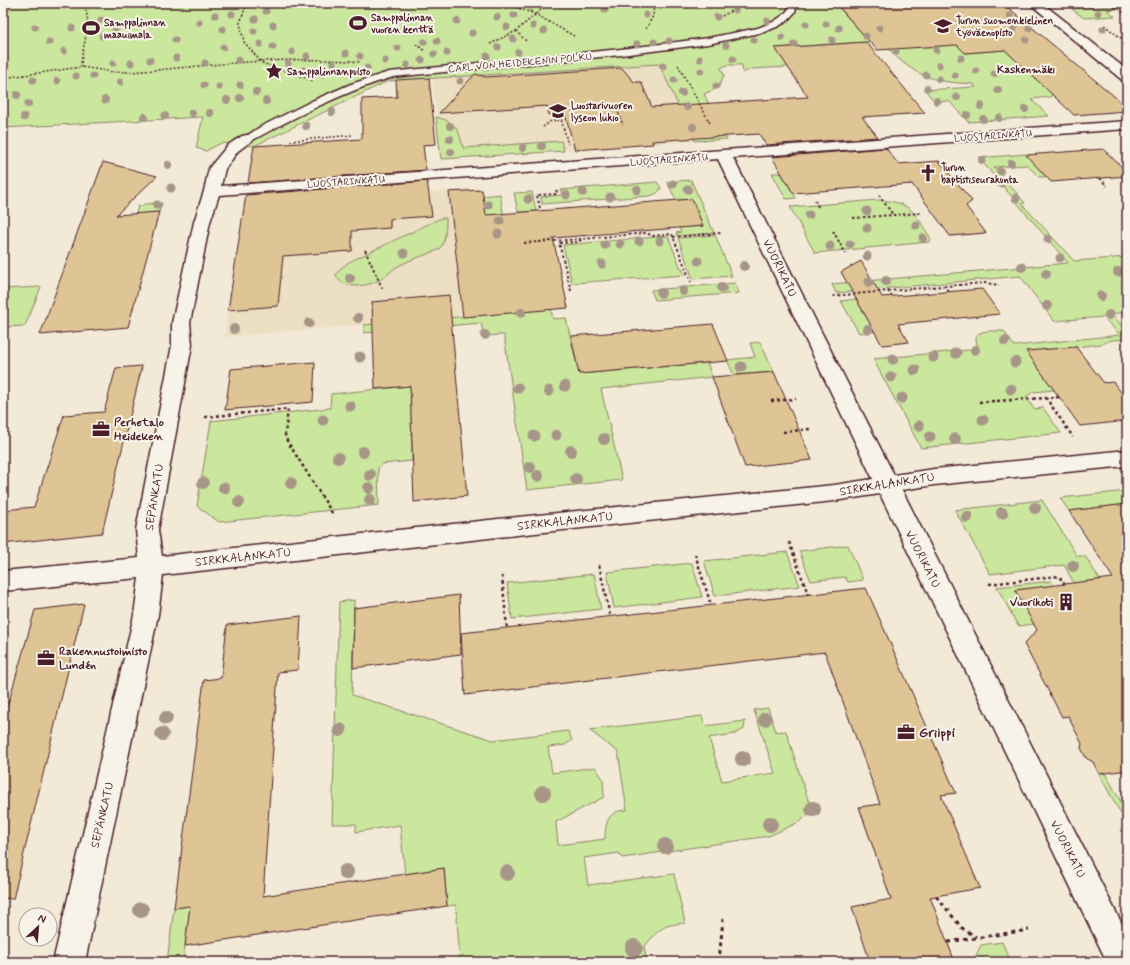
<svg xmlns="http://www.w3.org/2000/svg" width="1130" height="965" font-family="Mynerve,sans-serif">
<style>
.built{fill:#ecdfc3}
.green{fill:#cbe79e;stroke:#8a8364}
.building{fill:#dfc595;stroke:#4a1f2b}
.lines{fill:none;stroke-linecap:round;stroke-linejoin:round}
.lane-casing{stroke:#4a1f2b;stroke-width:3}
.street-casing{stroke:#4a1f2b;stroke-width:3}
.secondary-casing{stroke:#4a1f2b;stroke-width:3}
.path-far3{stroke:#4a1f2b;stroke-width:1.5;stroke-dasharray:2 2;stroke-linecap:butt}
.path-far2{stroke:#4a1f2b;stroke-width:2;stroke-dasharray:2.5 2.5;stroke-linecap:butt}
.path-far1{stroke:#4a1f2b;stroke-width:2.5;stroke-dasharray:3 3;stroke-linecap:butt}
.path{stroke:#4a1f2b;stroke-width:3;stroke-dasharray:4 4;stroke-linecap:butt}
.lane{fill:#f7f3e8;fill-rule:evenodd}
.street{fill:#f7f3e8;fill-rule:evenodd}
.secondary{fill:#f7f3e8;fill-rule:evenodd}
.tree{fill:#a79688}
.labels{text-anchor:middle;stroke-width:4;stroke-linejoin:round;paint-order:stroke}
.far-poi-label{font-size:10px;font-weight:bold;fill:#4a1f2b;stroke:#f7f3e8;text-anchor:start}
.far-street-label{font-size:10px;fill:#4a1f2b;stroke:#f7f3e8}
.far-neighbourhood-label{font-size:11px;font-weight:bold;fill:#4a1f2b;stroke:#f7f3e8}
.street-label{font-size:12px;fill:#4a1f2b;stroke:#f7f3e8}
.poi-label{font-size:12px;font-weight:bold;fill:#4a1f2b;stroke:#f7f3e8;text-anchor:start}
.near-poi-label{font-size:14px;font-weight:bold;fill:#4a1f2b;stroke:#f7f3e8;text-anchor:start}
</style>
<rect width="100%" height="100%" fill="#f2ead7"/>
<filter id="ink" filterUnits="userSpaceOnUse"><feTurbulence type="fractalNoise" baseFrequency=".025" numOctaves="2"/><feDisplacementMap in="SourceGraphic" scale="8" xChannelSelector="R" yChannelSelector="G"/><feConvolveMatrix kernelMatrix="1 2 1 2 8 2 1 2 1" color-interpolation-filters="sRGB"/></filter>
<g filter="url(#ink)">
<!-- built -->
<g class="built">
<path d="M659 64 695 141 441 159 432 78Z"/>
<path d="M482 188 501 313 224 337 244 206Z"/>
</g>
<!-- green -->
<g class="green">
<path d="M3 3H835L857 28 957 45 965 53 1005 50 1012 57 1055 72 1051 97 1031 99 1049 116 968 122 949 101 935 102 925 90 976 87 974 84C928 82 912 75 881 41L776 48 788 67 751 69 743 73 742 65H727L721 68 724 75 718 88 704 94 727 139 695 141 659 64 388 81 254 146 221 143 206 151 196 148 203 117 3 128Z"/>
<path d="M1112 6 1117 9 1107 10 1115 16 1084 18 1072 9Z"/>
<path d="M436 117C456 122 459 129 463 148L561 141 564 151 441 159Z"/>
<path d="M1026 154 1046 177H1039L1027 165 994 167 1025 203 1022 204 1074 261 1127 257V312L1112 314 1127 332V339L1112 340 1101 344 1028 353 1054 390 1033 392 1026 397 1034 409 1043 408 1061 433 921 448 873 359 979 349C968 328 990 331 1004 331L1014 346 1120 335 1103 317 1054 321 1020 276 836 293 832 284 1068 263 979 158Z"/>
<path d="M772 173H781L796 198 786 199Z"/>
<path d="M691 180 714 233 677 236 676 233 681 232 679 228 703 226 692 199 676 200 667 182Z"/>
<path d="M657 182 661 188C658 194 654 195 648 196L542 204 541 197 562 195 560 190Z"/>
<path d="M532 192 536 211 518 212 514 193Z"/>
<path d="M500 194 507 236 489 237 483 196Z"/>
<path d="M879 200C912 202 915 213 931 239L930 242 815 253 790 207Z"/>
<path d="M162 203 159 212 136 214 138 206H143L144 204Z"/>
<path d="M441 218H446C446 227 446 244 438 250 426 255 412 259 400 265 393 268 389 274 383 278 371 286 342 292 336 275L339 270 349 262Z"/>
<path d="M715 235 732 276 693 279 678 238Z"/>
<path d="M668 236 681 269 683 270 685 275 572 283 563 245Z"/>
<path d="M735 283 739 293 655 300 651 290Z"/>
<path d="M41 287 25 326 3 327V289Z"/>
<path d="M856 299 875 332 859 333 841 301Z"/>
<path d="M551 309 553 319 566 318 579 374 707 363 712 377 601 389 622 480 527 490 504 335 484 336 481 323 364 333V325Z"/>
<path d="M760 342 774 372 734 375 727 360 755 357 750 343Z"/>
<path d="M428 384 411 400 412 461 382 464 378 468 379 505 219 522 197 506 211 421 330 408 331 394Z"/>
<path d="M1127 491V504L1069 511 1060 498Z"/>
<path d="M1042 500 1077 556H1085L1100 580 1074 583 1064 565 990 574 955 510Z"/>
<path d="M848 545 863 580 848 582 845 577 811 581 799 551Z"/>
<path d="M787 552 800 586 715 596 704 561Z"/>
<path d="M692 563 702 597 614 608 607 572Z"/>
<path d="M594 574 601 609 512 619 507 583Z"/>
<path d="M1051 581 1054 586 1015 590 1034 624 1018 626 997 587Z"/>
<path d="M354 600 352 695 493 740 568 731 572 740 565 745 548 747 552 773 595 767 603 779 604 797 556 822 558 845 605 839C605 823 608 810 627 810L618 752 589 730 702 716 705 726 745 721 744 729 735 734 709 738 722 781 775 773 754 710 768 708 776 732 786 731 808 800 815 804 819 814 806 816 801 821 769 836 622 858 619 853 584 858 588 885 674 874 685 923C661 925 659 929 644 947L647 962H460L456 905 447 906 444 868 405 874 400 825 356 832V824H332L339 602Z"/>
<path d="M1105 773 1127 813V825L1099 774Z"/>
<path d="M190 906 183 962H167L174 908Z"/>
<path d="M1002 942 1011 962H973L981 945Z"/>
</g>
<!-- building -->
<g class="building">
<path d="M864 3H972L975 6 1004 4 1127 107V111L1074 115 1005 50 965 53 957 45 877 50 837 5Z"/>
<path d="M866 42 925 113 862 117 878 137 766 145 759 134 652 141 653 144 575 150 565 114 549 115 547 106 439 113 475 74 486 77 622 68 634 82H641L652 107 808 97 775 48Z"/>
<path d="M429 78 436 144 423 145 426 170 248 183 254 146 362 139V99L397 97 396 80Z"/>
<path d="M886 148 898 164 939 161 972 201 966 206 986 233 950 236 912 184 793 193 772 157Z"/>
<path d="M1103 149 1127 172V176L1051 182 1026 155Z"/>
<path d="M103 162 157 176 116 215 159 212 128 327 40 335Z"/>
<path d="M427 181 432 216 390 219V228L352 231V251L283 256 278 306 228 310 246 195Z"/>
<path d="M482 190 486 215 692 199 703 226 553 238 568 308 463 317 449 192Z"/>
<path d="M861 261 882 297 982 289 1000 314 898 324 909 342 882 345 841 272Z"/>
<path d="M449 295 467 496 414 502 410 386 375 389 372 302Z"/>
<path d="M713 324 728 361 579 374 571 336Z"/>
<path d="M1076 347 1104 383 1113 382 1127 400V421L1080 426 1026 351Z"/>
<path d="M315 362 313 402 225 410 231 369Z"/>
<path d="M142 366 102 533 3 544V510L34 507 64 415 104 412 116 368Z"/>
<path d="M774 372 812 460 745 467 712 377Z"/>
<path d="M1127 504V770L1099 774 1093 762 1086 758 1081 748 1082 744 1068 716 1062 717 1024 644 1037 630 1015 590 1113 578 1069 511Z"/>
<path d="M866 588 956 793 941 795 980 888 930 897 955 962H870L852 907 891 899 859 807 880 804 825 652 465 695 461 633Z"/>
<path d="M459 595 461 654 353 668 354 608Z"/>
<path d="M84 604 13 899 3 898V705L8 704 35 610Z"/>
<path d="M301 616 298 670 278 672 263 896 444 868 447 906 185 946 190 906 174 908 204 680 221 678 227 625Z"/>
</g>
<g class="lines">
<!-- lane casing -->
<g class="lane-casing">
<path id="lane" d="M789 3H797L795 12 788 20 779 26 764 32 708 44 621 55 393 77C343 92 297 116 251 141L247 142 242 139 260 127 314 100 351 84 389 72 621 49 708 38 758 28 773 22 782 16 788 10Z"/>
</g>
<!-- street casing -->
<g class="street-casing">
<path id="street" d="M1127 121V129L733 158 894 475 934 469 1127 450V466L934 485 902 490 1127 934V962H1107L880 494 834 501 498 537 163 575 158 615 85 962H53L134 615 139 578 3 591V571L139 558 136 530 172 345V323L194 222 204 191 209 168 228 145 242 136 247 135 252 136 254 139 238 151 225 169 221 186ZM718 159 873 479 834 485 498 519 162 556 158 530 192 345 190 323 210 222 219 195Z"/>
</g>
<!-- secondary casing -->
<g class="secondary-casing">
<path id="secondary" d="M1029 3H1042L1127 70V81L1122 80Z"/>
</g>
<!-- path-far3 -->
<g class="path-far3">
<path d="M247 3 240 23 244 42 262 63 314 81"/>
<path d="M504 3 535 14 574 36"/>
<path d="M525 3H531"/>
<path d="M528 3 531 12"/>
<path d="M813 4 820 3"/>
<path d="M1112 4 1127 15"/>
<path d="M722 16 746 3"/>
<path d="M1104 25 1125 41"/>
<path d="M646 29 653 16 654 3"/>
<path d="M516 31 526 41"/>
<path d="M416 44 425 51"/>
<path d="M490 44 516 31 549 3"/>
<path d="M678 65 710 123"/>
<path d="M81 67C81 46 94 23 83 3"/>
<path d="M3 78 81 67 114 72H132C208 66 285 55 361 62"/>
<path d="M557 105 568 144"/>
<path d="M559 111 616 107 623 125"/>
<path d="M543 127 551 121 562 120"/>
<path d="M290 141 353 135"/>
</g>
<!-- path-far2 -->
<g class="path-far2">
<path d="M1100 178 1107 186"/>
<path d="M879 195 893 215"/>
<path d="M815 200 819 209"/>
<path d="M540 208 537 195 557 194 556 188"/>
<path d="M853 218 921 213"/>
<path d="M833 231 846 254"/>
<path d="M673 237 721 233"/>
<path d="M524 243 581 239"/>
<path d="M365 250 383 290"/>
<path d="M944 286 985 283 999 285"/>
<path d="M571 291 559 243 578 242 582 239 647 233 652 236 672 234 691 282"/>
<path d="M888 291 892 296"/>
<path d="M833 296 944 286 948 291"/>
</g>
<!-- path-far1 -->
<g class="path-far1">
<path d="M1059 397 1046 398 1073 437"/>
<path d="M771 401 796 399"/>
<path d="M979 402 1046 398"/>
<path d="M205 417 288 409 285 435 286 439 334 516"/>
<path d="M783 432 810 429"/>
<path d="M789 542 808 594"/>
<path d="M695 554 711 605"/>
<path d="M599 565 610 616"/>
<path d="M502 576 507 628"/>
<path d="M989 584 1059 576 1064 584"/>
</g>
<!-- path -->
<g class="path">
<path d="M1049 695H1051"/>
<path d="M936 896 962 928 976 937"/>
<path d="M948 942 1029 930"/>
<path d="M719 962 723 919"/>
</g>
<!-- lane -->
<use href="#lane" class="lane"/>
<!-- street -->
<use href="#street" class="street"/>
<!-- secondary -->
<use href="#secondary" class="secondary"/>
</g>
<!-- trees -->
<g class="tree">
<circle cx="605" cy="10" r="3.5"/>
<circle cx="735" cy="10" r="3.5"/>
<circle cx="266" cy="11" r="3.5"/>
<circle cx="1098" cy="13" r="3.5"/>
<circle cx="232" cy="14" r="3.5"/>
<circle cx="215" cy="15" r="3.5"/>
<circle cx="514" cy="15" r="3.5"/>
<circle cx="646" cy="15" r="3.5"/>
<circle cx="1010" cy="16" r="3.5"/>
<circle cx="497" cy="17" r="3.5"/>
<circle cx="717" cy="17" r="3.5"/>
<circle cx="255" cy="19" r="3.5"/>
<circle cx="101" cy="20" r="3.5"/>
<circle cx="457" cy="21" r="3.5"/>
<circle cx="767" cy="21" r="3.5"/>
<circle cx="199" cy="22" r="3.5"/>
<circle cx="806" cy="24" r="3.5"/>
<circle cx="826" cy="24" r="3.5"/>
<circle cx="273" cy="25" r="3.5"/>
<circle cx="533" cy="26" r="3.5"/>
<circle cx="35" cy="27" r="3.5"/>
<circle cx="507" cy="27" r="3.5"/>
<circle cx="72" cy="28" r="3.5"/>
<circle cx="839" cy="28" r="3.5"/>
<circle cx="879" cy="28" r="3.5"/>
<circle cx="1029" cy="28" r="3.5"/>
<circle cx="223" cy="29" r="3.5"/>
<circle cx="1014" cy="29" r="3.5"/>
<circle cx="1103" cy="29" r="3.5"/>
<circle cx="115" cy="31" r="3.5"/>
<circle cx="254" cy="31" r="3.5"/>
<circle cx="544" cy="31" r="3.5"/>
<circle cx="472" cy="33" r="3.5"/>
<circle cx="102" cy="36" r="3.5"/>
<circle cx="866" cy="36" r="3.5"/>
<circle cx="782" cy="38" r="3.5"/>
<circle cx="513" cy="39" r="3.5"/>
<circle cx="175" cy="40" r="3.5"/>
<circle cx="754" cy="40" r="3.5"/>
<circle cx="832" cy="40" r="3.5"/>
<circle cx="1026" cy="40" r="3.5"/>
<circle cx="437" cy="41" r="3.5"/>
<circle cx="669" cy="41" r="3.5"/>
<circle cx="49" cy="42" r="3.5"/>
<circle cx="424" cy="42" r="3.5"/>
<circle cx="654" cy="42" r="3.5"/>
<circle cx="260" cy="44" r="3.5"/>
<circle cx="637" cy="44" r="3.5"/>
<circle cx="794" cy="44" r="3.5"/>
<circle cx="726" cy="45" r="3.5"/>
<circle cx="223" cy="47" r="3.5"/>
<circle cx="273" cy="47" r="3.5"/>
<circle cx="498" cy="47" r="3.5"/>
<circle cx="398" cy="48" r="3.5"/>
<circle cx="936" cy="50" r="3.5"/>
<circle cx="64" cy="51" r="3.5"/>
<circle cx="292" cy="52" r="3.5"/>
<circle cx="518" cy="52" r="3.5"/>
<circle cx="896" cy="52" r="3.5"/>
<circle cx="346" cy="53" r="3.5"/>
<circle cx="447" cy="53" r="3.5"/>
<circle cx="434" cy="54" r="3.5"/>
<circle cx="307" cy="56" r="3.5"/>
<circle cx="360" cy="56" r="3.5"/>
<circle cx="487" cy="56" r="3.5"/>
<circle cx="176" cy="58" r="3.5"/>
<circle cx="961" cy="58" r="3.5"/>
<circle cx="700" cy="59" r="3.5"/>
<circle cx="733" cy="59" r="3.5"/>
<circle cx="150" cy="60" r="3.5"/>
<circle cx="238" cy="60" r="3.5"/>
<circle cx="422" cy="60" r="3.5"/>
<circle cx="385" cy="61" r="3.5"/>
<circle cx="113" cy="63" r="3.5"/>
<circle cx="131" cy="63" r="3.5"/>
<circle cx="205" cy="63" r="3.5"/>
<circle cx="333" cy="63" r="3.5"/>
<circle cx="288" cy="64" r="3.5"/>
<circle cx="407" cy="65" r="3.5"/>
<circle cx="939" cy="65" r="3.5"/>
<circle cx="663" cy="66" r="3.5"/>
<circle cx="367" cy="68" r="3.5"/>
<circle cx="303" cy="70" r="3.5"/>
<circle cx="701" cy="71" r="3.5"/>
<circle cx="976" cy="71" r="3.5"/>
<circle cx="322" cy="74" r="3.5"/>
<circle cx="994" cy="74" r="3.5"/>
<circle cx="926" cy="75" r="3.5"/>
<circle cx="955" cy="75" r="3.5"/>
<circle cx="76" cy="76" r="3.5"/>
<circle cx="93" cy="76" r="3.5"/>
<circle cx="939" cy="79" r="3.5"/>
<circle cx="33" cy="80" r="3.5"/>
<circle cx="674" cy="80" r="3.5"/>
<circle cx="57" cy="81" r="3.5"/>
<circle cx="460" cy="81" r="3.5"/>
<circle cx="120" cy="82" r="3.5"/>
<circle cx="204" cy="85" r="3.5"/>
<circle cx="240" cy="85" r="3.5"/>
<circle cx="716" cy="86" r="3.5"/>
<circle cx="219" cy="87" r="3.5"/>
<circle cx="927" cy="88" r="3.5"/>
<circle cx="998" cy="90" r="4"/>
<circle cx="256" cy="92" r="4"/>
<circle cx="682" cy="93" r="4"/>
<circle cx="17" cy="95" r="4"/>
<circle cx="957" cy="97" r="4"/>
<circle cx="240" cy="98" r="4"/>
<circle cx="105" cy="100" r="4"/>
<circle cx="227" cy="100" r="4"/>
<circle cx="266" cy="101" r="4"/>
<circle cx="937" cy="101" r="4"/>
<circle cx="28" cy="104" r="4"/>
<circle cx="981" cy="106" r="4"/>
<circle cx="687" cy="107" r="4"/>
<circle cx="1025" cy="109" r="4"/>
<circle cx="332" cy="112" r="4"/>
<circle cx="192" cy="113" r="4"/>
<circle cx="210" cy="113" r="4"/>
<circle cx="967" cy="115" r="4"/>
<circle cx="165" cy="116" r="4"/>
<circle cx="24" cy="117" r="4"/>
<circle cx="144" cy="117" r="4"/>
<circle cx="999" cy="118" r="4"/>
<circle cx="983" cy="119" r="4"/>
<circle cx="306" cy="126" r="4"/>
<circle cx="450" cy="126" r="4"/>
<circle cx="693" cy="127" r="4"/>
<circle cx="450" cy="139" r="4"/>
<circle cx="542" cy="146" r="4"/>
<circle cx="523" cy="148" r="4"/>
<circle cx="451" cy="152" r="4"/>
<circle cx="982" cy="160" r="4"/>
<circle cx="1011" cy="163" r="4"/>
<circle cx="168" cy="165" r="4"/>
<circle cx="1000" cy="171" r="4"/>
<circle cx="1001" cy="183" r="4.5"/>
<circle cx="673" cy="184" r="4.5"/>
<circle cx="171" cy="188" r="4.5"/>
<circle cx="688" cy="189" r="4.5"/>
<circle cx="637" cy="190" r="4.5"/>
<circle cx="583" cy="192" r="4.5"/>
<circle cx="566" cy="195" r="4.5"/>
<circle cx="610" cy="197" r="4.5"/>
<circle cx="1016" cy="198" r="4.5"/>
<circle cx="528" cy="199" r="4.5"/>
<circle cx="157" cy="205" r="4.5"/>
<circle cx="488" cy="205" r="4.5"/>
<circle cx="867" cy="211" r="4.5"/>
<circle cx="809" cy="215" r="4.5"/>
<circle cx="500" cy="221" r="4.5"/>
<circle cx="916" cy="225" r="4.5"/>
<circle cx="867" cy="228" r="4.5"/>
<circle cx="498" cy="234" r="4.5"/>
<circle cx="923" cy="238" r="4.5"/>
<circle cx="1048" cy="239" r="4.5"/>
<circle cx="639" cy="241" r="4.5"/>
<circle cx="660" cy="241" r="4.5"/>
<circle cx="620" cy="244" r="4.5"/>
<circle cx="850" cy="244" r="4.5"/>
<circle cx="605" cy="245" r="4.5"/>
<circle cx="830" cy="246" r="4.5"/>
<circle cx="404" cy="253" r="4.5"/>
<circle cx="867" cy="256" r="4.5"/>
<circle cx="1060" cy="258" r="4.5"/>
<circle cx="698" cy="261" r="4.5"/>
<circle cx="602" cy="264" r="4.5"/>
<circle cx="744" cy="266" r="5"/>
<circle cx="1022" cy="267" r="5"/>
<circle cx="1118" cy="272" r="5"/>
<circle cx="1046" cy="274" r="5"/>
<circle cx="350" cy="278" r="5"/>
<circle cx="886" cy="281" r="5"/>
<circle cx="869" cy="282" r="5"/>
<circle cx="722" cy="288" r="5"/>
<circle cx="683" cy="291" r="5"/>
<circle cx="661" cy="293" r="5"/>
<circle cx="1101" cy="296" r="5"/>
<circle cx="1047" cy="306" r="5"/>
<circle cx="521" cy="313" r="5"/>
<circle cx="1109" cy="315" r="5"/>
<circle cx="358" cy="318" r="5"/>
<circle cx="309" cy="323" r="5"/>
<circle cx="234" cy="329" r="5"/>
<circle cx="868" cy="329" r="5"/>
<circle cx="485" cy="335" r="5"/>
<circle cx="1005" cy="341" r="5"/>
<circle cx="975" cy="350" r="5"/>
<circle cx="956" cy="353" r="5.5"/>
<circle cx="360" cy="357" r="5.5"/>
<circle cx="933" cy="357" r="5.5"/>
<circle cx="893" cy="359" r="5.5"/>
<circle cx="1015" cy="362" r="5.5"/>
<circle cx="741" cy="367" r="5.5"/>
<circle cx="915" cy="370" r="5.5"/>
<circle cx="891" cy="377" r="5.5"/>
<circle cx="565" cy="386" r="5.5"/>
<circle cx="518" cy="388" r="5.5"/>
<circle cx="1011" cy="389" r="5.5"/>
<circle cx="549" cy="391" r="5.5"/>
<circle cx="902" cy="398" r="5.5"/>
<circle cx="350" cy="406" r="5.5"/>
<circle cx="323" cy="420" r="5.5"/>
<circle cx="983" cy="420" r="5.5"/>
<circle cx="919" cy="426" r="5.5"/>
<circle cx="556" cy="435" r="5.5"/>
<circle cx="534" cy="436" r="5.5"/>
<circle cx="930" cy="437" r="5.5"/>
<circle cx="604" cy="439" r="6"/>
<circle cx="955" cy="439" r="6"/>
<circle cx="571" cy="451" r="6"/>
<circle cx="363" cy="452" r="6"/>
<circle cx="338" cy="458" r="6"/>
<circle cx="530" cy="467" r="6"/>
<circle cx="370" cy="475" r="6"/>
<circle cx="538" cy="476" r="6"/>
<circle cx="576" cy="479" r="6"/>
<circle cx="203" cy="483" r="6"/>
<circle cx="291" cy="483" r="6"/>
<circle cx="224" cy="488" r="6"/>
<circle cx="369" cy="488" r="6"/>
<circle cx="370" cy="500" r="6"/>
<circle cx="239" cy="502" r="6"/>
<circle cx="1035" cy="508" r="6"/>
<circle cx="1002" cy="513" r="6"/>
<circle cx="967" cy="517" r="6"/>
<circle cx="1073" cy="566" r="6"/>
<circle cx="166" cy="718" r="7"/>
<circle cx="765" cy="719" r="7"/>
<circle cx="340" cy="730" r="7"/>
<circle cx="162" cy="734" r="7"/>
<circle cx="743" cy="759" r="8"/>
<circle cx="543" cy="793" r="8"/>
<circle cx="813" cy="809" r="8"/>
<circle cx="770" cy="824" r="8"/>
<circle cx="665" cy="846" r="8"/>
<circle cx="346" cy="872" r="8"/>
<circle cx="507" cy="873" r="8"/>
<circle cx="141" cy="910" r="8"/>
<circle cx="634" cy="948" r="9"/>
</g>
</g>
<!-- icons -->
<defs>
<g id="stadium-bare" transform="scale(1.38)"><path d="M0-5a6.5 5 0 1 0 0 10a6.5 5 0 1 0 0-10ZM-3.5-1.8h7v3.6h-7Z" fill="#4a1f2b" stroke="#f7f3e8" stroke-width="2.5" paint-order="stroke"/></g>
<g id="school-bare" transform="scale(1.38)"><path d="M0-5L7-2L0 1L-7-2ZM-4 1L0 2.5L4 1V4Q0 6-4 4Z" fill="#4a1f2b" stroke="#f7f3e8" stroke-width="2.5" paint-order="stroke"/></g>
<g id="sight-bare" transform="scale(1.38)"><path d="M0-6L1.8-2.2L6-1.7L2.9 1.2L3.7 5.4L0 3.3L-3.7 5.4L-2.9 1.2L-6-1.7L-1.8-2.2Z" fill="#4a1f2b" stroke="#f7f3e8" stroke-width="2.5" paint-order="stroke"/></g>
<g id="church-bare" transform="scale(1.38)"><path d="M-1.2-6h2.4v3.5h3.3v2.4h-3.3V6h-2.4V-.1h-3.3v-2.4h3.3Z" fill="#4a1f2b" stroke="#f7f3e8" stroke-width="2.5" paint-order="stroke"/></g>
<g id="office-bare" transform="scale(1.38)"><path d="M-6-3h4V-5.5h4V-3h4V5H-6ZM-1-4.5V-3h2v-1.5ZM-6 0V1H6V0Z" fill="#4a1f2b" stroke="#f7f3e8" stroke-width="2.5" paint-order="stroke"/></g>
<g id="building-bare" transform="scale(1.38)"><path d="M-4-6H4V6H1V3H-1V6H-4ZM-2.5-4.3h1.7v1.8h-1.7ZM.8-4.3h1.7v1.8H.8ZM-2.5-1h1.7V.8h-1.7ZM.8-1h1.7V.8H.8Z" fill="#4a1f2b" stroke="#f7f3e8" stroke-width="2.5" paint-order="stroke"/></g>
</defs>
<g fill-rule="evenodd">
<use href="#stadium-bare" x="358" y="23"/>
<use href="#school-bare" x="943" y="26"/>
<use href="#stadium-bare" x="91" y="28"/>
<use href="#sight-bare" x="274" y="71"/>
<use href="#school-bare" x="558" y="111"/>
<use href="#church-bare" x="928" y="173"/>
<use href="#office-bare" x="101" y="429"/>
<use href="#building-bare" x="1066" y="602"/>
<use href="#office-bare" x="46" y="658"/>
<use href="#office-bare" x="906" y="732"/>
</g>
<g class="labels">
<!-- far-poi labels -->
<g class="far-poi-label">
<text x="371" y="21">Samppalinnan<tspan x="371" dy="12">vuoren kenttä</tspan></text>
<text x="956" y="24">Turun suomenkielinen<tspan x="956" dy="12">työväenopisto</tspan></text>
<text x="104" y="26">Samppalinnan<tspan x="104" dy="12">maauimala</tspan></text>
<text x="287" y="75">Samppalinnanpuisto</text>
<text x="571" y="109">Luostarivuoren<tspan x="571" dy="12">lyseon lukio</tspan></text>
<text x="941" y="171">Turun<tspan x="941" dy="12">baptistiseurakunta</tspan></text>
</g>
<!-- far-street labels -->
<g class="far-street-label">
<text transform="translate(520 62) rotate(-5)" y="4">CARL VON HEIDEKENIN POLKU</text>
<text transform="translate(993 135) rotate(-4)" y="4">LUOSTARINKATU</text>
<text transform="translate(669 159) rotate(-4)" y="4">LUOSTARINKATU</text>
<text transform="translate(346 181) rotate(-4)" y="4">LUOSTARINKATU</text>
</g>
<!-- far-neighbourhood labels -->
<g class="far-neighbourhood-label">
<text x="1026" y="73">Kaskenmäki</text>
</g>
<!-- street labels -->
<g class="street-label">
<text transform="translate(780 268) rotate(64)" y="4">VUORIKATU</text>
<text transform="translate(887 484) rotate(-9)" y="4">SIRKKALANKATU</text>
<text transform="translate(154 497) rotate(-81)" y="4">SEPÄNKATU</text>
<text transform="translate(565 521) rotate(-6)" y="4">SIRKKALANKATU</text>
<text transform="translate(243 557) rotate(-6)" y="4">SIRKKALANKATU</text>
<text transform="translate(923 559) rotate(63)" y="4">VUORIKATU</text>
<text transform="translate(102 815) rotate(-77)" y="4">SEPÄNKATU</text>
<text transform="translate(1068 849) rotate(63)" y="4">VUORIKATU</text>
</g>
<!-- poi labels -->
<g class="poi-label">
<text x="114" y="426">Perhetalo<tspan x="114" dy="14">Heideken</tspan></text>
<text x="1053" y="606" text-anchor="end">Vuorikoti</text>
<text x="59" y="655">Rakennustoimisto<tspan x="59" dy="14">Lundén</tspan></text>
</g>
<!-- near-poi labels -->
<g class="near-poi-label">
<text x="919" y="737">Griippi</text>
</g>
</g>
<!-- margin -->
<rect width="1130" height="965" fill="none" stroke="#f7f3e8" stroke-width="16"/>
<rect x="8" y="8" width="1114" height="949" fill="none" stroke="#4a1f2b" stroke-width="1.5" filter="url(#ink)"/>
<!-- north arrow -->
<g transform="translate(38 927) rotate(26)"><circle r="19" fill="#f7f3e8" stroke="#b29e9c"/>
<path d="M0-3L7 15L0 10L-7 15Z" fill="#4a1f2b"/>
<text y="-6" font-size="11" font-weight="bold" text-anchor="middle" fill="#4a1f2b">N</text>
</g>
</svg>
